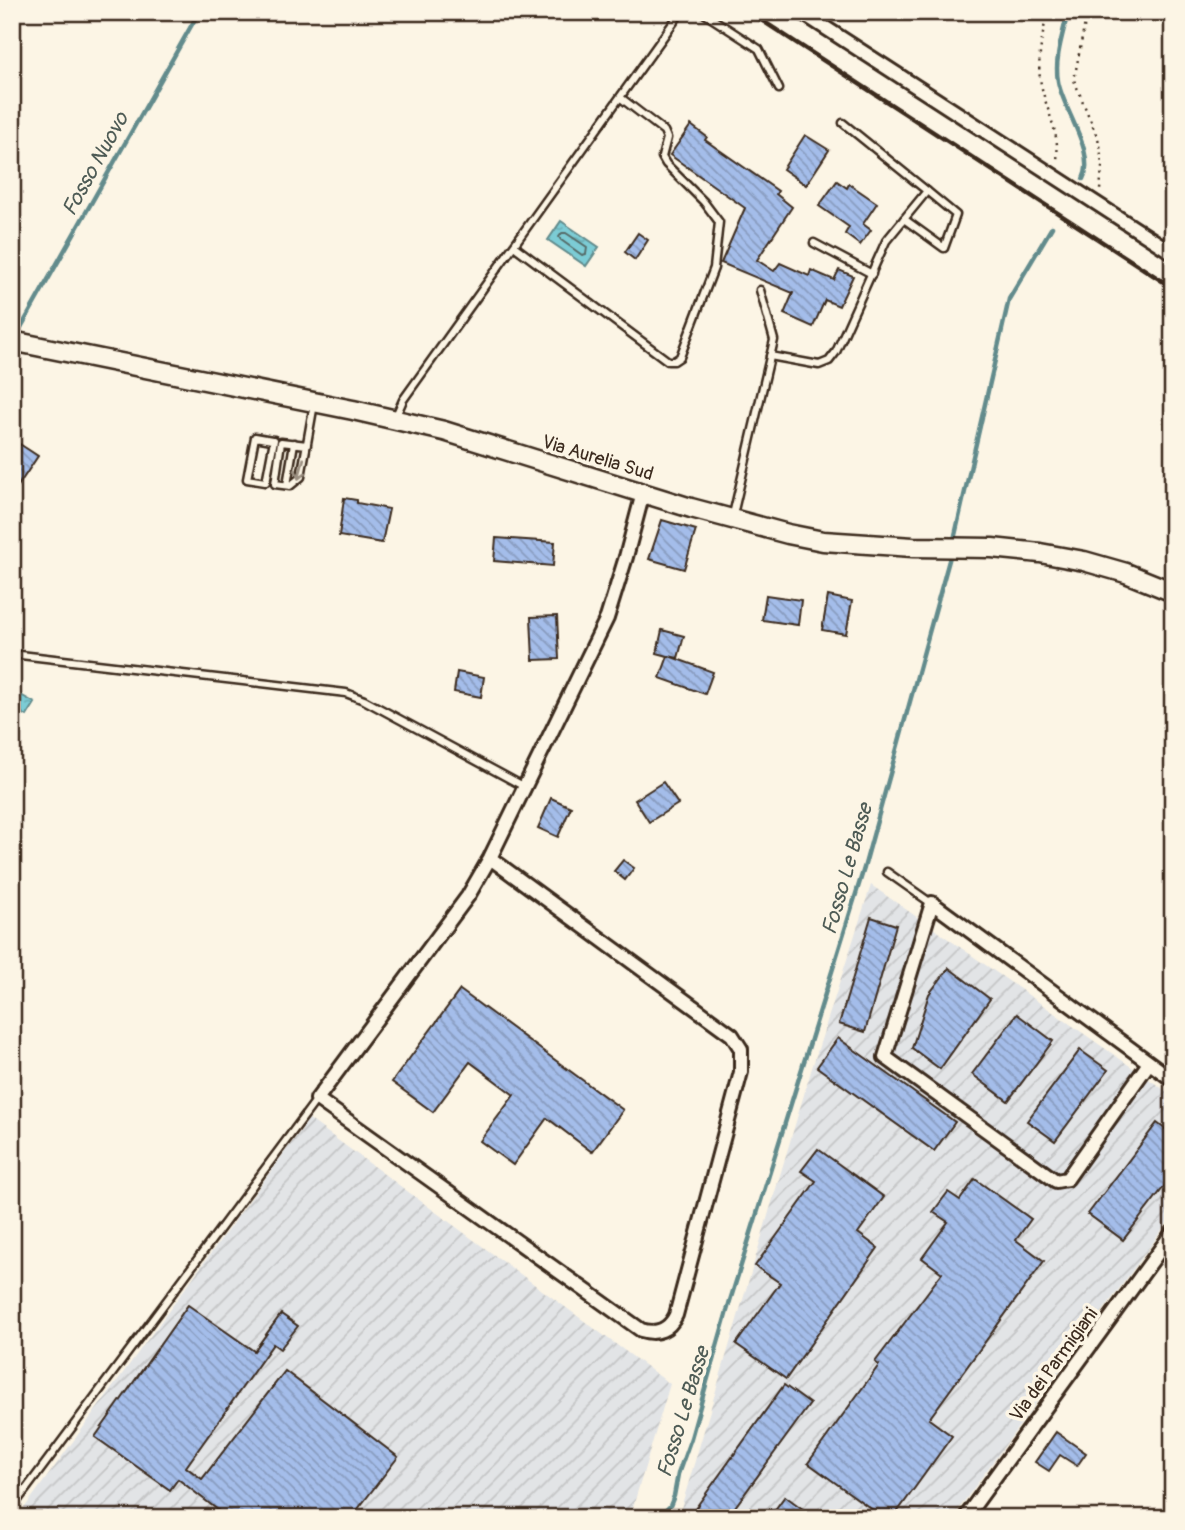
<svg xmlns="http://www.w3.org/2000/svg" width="1185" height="1530" font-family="Pangolin,sans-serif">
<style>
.industrial{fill:url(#industrial-furrows)}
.water{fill:url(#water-ripples);stroke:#628b8c;stroke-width:2}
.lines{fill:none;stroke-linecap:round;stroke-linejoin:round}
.shore{stroke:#556b67;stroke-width:2}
.stream{stroke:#628b8c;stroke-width:4.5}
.building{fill:url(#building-back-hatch);stroke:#3b2a1e;stroke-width:2}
.lane-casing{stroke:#3b2a1e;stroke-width:11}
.street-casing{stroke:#3b2a1e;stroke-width:18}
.secondary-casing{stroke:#3b2a1e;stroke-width:23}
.path{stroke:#3b2a1e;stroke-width:2.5;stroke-dasharray:2 5;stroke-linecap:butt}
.lane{stroke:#fcf5e5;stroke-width:6}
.street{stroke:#fcf5e5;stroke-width:12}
.secondary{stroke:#fcf5e5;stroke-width:18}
.rail{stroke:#3b2a1e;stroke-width:4.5}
.oneway{stroke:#9c9082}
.labels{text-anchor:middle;stroke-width:7;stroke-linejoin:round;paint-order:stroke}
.street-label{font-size:19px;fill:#3b2a1e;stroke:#fcf5e5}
.water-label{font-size:21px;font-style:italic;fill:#4e5b55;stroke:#fcf5e5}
</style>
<defs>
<pattern id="industrial-furrows" width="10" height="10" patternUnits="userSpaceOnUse" patternTransform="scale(1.75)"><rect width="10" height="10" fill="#e2e4e6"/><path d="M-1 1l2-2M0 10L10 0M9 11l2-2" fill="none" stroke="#c3c4c5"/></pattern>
<pattern id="water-ripples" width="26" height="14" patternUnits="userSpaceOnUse" patternTransform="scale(1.75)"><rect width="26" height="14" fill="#7cccd5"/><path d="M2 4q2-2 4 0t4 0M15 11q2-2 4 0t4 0" fill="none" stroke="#6cafb6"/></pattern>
<pattern id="building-back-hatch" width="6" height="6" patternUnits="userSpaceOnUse" patternTransform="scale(1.75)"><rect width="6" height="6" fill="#a4bdea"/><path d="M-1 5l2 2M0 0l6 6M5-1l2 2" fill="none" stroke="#879abd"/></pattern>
</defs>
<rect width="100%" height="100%" fill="#fcf5e5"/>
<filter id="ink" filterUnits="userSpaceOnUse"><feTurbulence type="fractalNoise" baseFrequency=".0143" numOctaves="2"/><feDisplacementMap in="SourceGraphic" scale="14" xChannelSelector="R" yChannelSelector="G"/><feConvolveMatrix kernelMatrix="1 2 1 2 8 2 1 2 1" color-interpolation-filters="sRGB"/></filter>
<g filter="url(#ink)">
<!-- industrial -->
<g class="industrial">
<path d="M871 885 1173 1096V1215L952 1518H678L811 1071Z"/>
<path d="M309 1119 670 1384 632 1510 624 1518H17Z"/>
</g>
<!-- water -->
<g class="water">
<path d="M561 221 599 247 586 266 548 240Z"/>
<path d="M12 690 35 703 27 716 12 707Z"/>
</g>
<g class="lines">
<!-- shore -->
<path class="shore" d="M562 233H566L587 247 586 254 582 255 561 240 559 237Z"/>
<!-- stream -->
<g class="stream">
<path d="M1068 12C1063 34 1054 59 1058 81 1062 108 1097 153 1083 179"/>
<path d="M19 331 199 12"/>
<path d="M953 544 1009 299 1052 227"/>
<path d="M658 1518 670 1506 674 1496 678 1474 691 1438 729 1304 864 868 951 553"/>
</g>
</g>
<!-- building -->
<g class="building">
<path d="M691 125 707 137 705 140 778 191 776 194 792 207 757 260 774 271 780 263 809 276 811 270 834 280 839 270 853 276 839 306 825 300 813 327 784 314 793 293 721 263 745 208 670 155Z"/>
<path d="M805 135 829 150 806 185 783 169Z"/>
<path d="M837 181 847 188 849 184 877 203 863 224 871 230 860 245 845 234 849 227 819 206Z"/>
<path d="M638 233 648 240 635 260 625 252Z"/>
<path d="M12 439 38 456 12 495Z"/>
<path d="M344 498 357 500V503L389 509 382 543 339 536Z"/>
<path d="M662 520 696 530 684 569 649 559Z"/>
<path d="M496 538 555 542 553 566 494 561Z"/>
<path d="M766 595 801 600 798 625 762 620Z"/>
<path d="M828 596 852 601 846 634 822 630Z"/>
<path d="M557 616 559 659 533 660 531 617Z"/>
<path d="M662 630 684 636 678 658 669 656 713 672 705 694 660 678 668 656 657 653Z"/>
<path d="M457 672 484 677 481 697 454 692Z"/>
<path d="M663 782 678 804 649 822 635 800Z"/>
<path d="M551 798 571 807 558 837 538 828Z"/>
<path d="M623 860 634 868 625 880 614 871Z"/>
<path d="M871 917 896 925 865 1032 839 1024Z"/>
<path d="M949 968 990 999 940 1069 912 1048 929 994Z"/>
<path d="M460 990 623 1110 592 1152 547 1118 513 1165 480 1141 514 1095 470 1062 433 1112 392 1082Z"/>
<path d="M1017 1014 1053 1041 1008 1101 972 1074Z"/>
<path d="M838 1038 955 1122 934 1151 817 1067Z"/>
<path d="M1080 1050 1108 1070 1055 1141 1027 1121Z"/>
<path d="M1157 1123 1173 1135V1175L1123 1240 1088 1214Z"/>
<path d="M818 1149 884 1197 858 1233 878 1248 786 1379 736 1344 780 1283 755 1266 816 1181 801 1171Z"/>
<path d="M975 1179 1031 1219 1016 1240 1044 1261 929 1419 952 1436 893 1518H884L808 1463 879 1365 875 1362 942 1273 922 1258 948 1222 933 1212 948 1192 960 1200Z"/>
<path d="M188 1305 254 1351 281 1314 298 1326 280 1349 273 1344 186 1467 202 1479 285 1371 398 1457 351 1518H228L178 1479 170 1490 95 1437Z"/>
<path d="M784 1385 810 1404 727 1518H698L692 1513Z"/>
<path d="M1056 1432 1086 1453 1077 1466 1060 1455 1049 1471 1035 1462Z"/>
<path d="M785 1496 815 1518H769Z"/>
</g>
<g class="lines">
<!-- lane casing -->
<g class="lane-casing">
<g id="lane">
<path d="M702 12 759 49 779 89"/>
<path d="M904 219 944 248 956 215 927 191"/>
<path d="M814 243 872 274"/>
<path d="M514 246 668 361H674L680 357 714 268 719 222 704 202 666 164 662 157 667 138 664 131 621 98"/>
<path d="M770 356 819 365 829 361 836 352 886 241 927 191 843 123"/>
<path d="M395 418 403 400 681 12"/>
<path d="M307 445 281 442 275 484 290 486 301 477 314 404"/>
<path d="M265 482 247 479 255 437 272 440"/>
<path d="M266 482 274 440"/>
<path d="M287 485 294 443"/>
<path d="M732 519 774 340 760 290"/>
<path d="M12 654 346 693 364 700 525 787"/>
<path d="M887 872 931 903"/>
<path d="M12 1508 317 1099"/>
</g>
</g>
<!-- street casing -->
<g class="street-casing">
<g id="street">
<path d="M801 12 1173 253"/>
<path d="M490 858 732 1035 741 1049V1072L676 1315C669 1330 657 1335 641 1330L317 1099 468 896 490 858 607 618 626 557 643 493"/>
<path d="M1149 1063 1067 1179 1056 1181 885 1057 932 903 1173 1080"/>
<path d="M965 1518 1173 1232"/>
</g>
</g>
<!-- secondary casing -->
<g class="secondary-casing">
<path id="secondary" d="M12 341 353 410 444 431 691 508 788 534 823 541 913 547 992 548 1040 553 1084 561 1126 573 1173 592"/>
</g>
<!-- path -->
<g class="path">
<path d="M1047 12C1043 35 1036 62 1041 84 1046 110 1060 133 1057 160"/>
<path d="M1087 12 1074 80 1100 144 1102 167 1100 190"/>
</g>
<!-- lane -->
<use href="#lane" class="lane"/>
<!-- street -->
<use href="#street" class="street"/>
<!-- secondary -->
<use href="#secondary" class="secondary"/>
<!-- rail -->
<path class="rail" d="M749 12 1173 288"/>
</g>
<!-- one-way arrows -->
<defs><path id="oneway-shaft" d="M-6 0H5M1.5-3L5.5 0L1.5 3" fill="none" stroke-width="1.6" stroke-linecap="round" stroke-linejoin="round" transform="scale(1.75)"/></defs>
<use class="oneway" href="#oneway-shaft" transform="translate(301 469) rotate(105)"/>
</g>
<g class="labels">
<!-- street labels -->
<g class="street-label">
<text transform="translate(598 457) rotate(17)" y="7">Via Aurelia Sud</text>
<text transform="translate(1053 1364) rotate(-54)" y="7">Via dei Parmigiani</text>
</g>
<!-- water labels -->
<g class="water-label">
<text transform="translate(95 164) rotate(-61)" y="7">Fosso Nuovo</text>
<text transform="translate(847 869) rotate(-74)" y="7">Fosso Le Basse</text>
<text transform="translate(683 1412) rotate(-73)" y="7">Fosso Le Basse</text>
</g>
</g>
<!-- margin -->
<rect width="1185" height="1530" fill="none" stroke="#fcf5e5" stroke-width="42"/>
<rect x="21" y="21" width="1143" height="1488" fill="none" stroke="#3b2a1e" stroke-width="2.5" filter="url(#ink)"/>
</svg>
